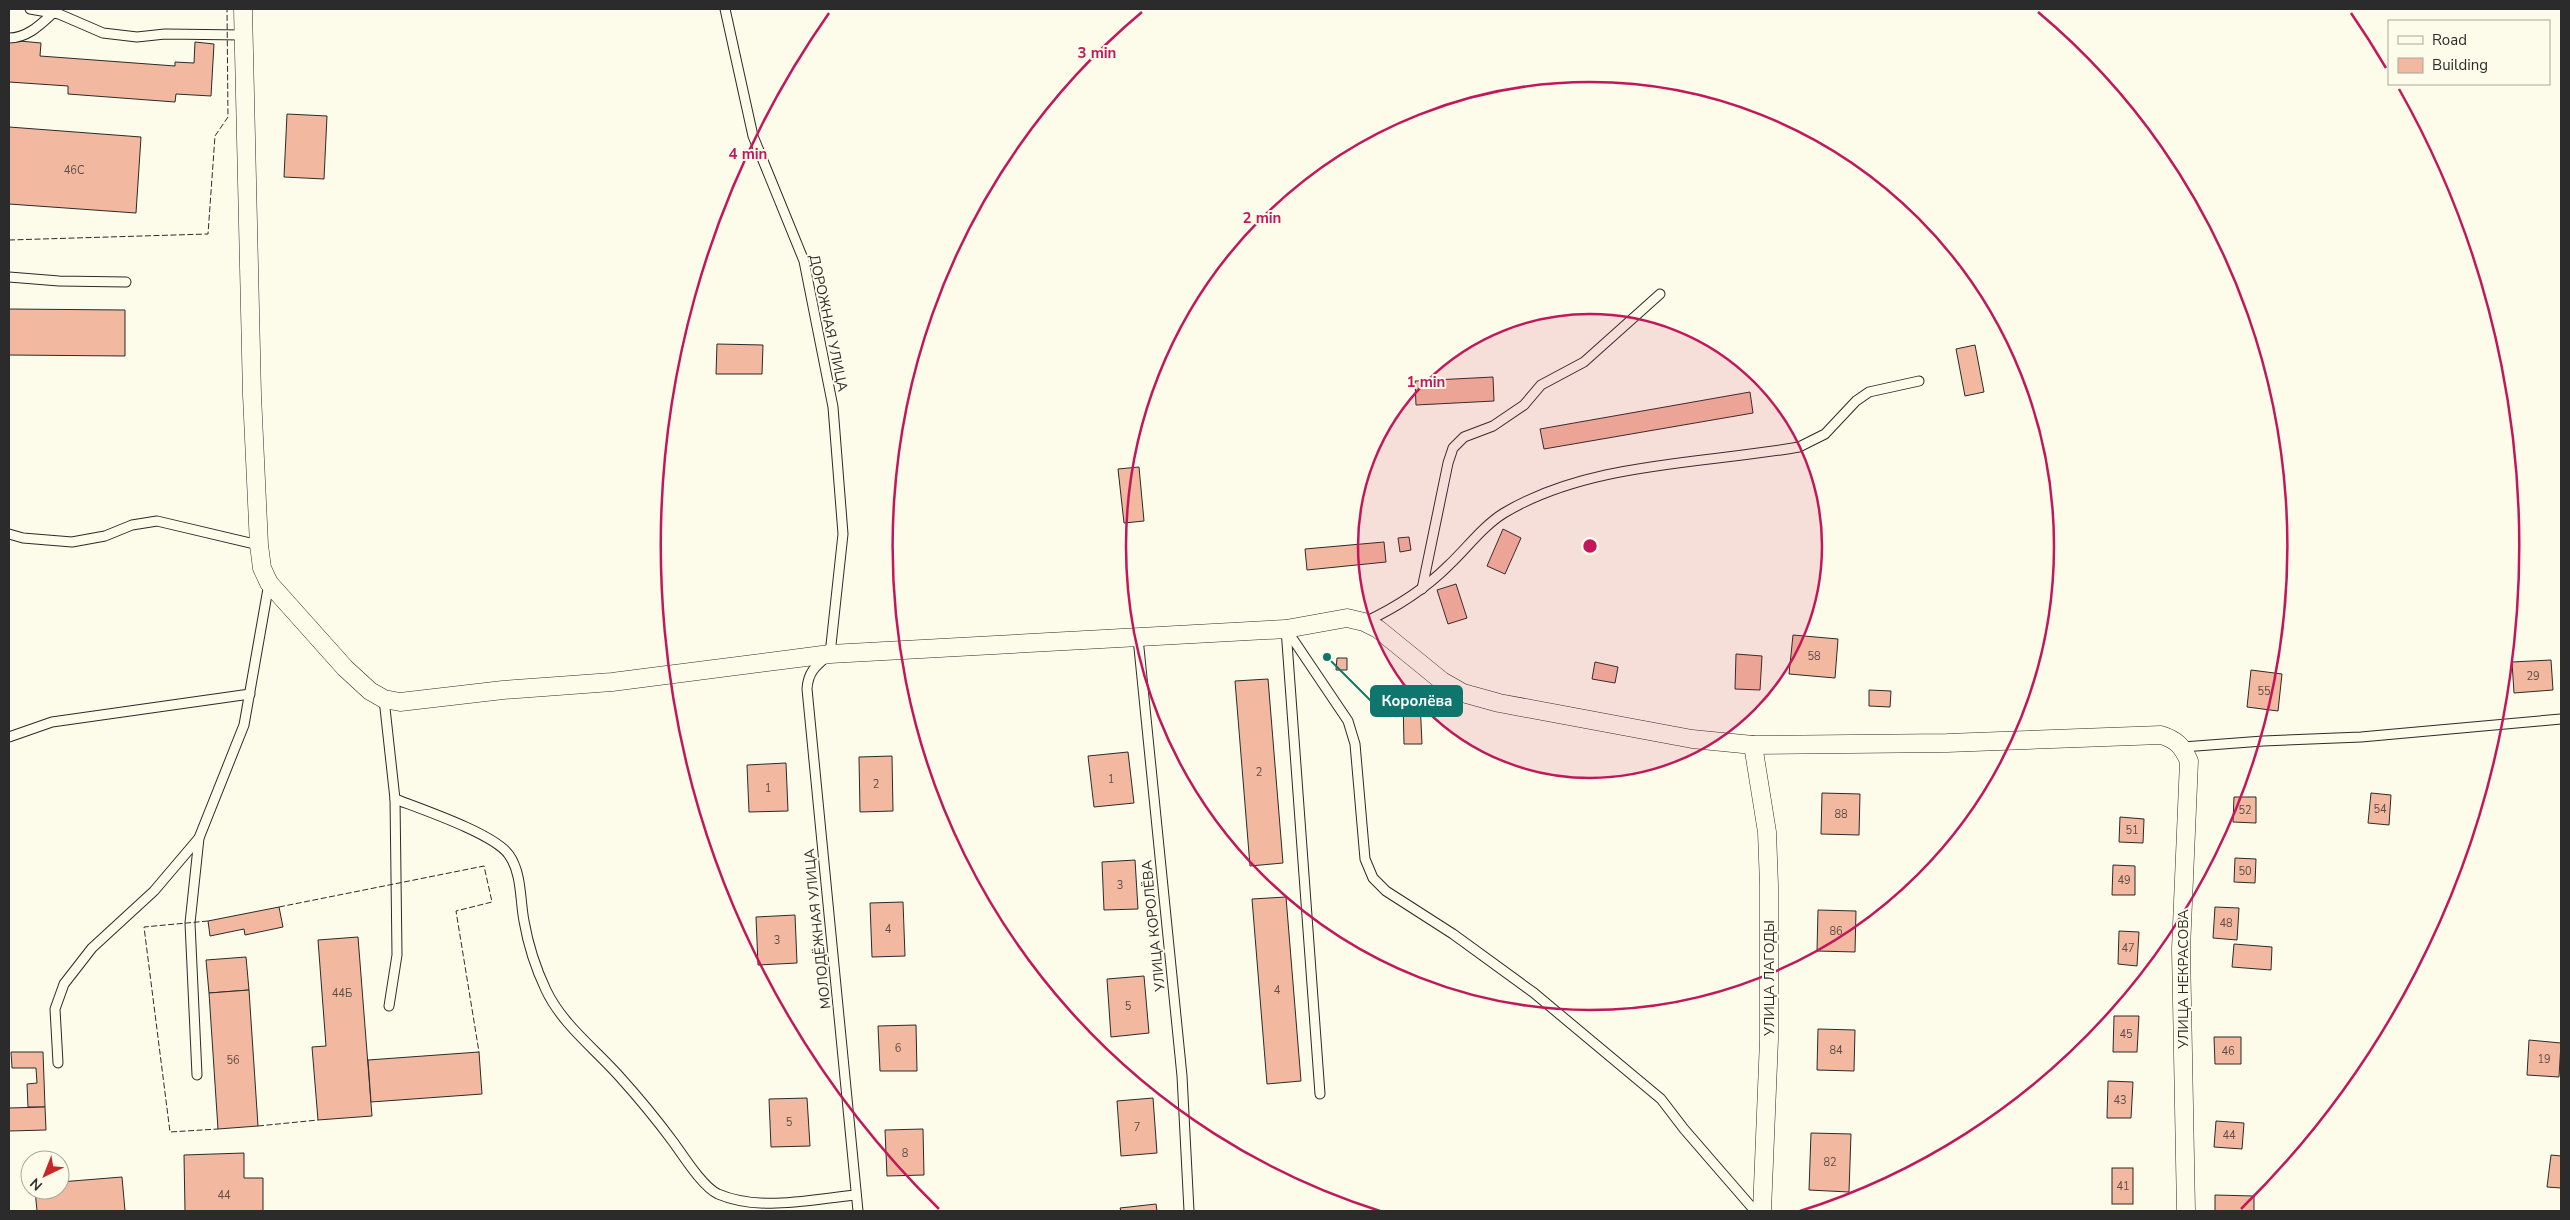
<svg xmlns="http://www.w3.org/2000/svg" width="2570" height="1220" font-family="'Nunito Sans',sans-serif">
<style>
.building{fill:#f2b8a0;stroke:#2b2b2b}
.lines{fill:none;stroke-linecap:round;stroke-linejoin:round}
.lane-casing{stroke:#2b2b2b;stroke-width:11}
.street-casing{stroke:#2b2b2b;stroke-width:19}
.lane{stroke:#fdfbea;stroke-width:9}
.street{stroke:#fdfbea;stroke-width:18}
.fence{stroke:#2b2b2b;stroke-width:1;stroke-dasharray:6 2.5;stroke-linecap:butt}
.ring{fill:none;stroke:#c2185b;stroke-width:2.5}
.labels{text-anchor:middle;stroke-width:4;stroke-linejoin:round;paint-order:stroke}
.number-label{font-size:11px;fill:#5d4e48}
.street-label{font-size:14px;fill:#2b2b2b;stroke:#fdfbea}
.centre{fill:#c2185b;stroke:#fdfbea;stroke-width:2.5}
.ring-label{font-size:15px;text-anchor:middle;font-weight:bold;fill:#c2185b;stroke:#fdfbea;stroke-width:4;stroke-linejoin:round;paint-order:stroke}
.leader{fill:none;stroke:#0f766e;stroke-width:2}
.callout-dot{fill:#0f766e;stroke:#fdfbea;stroke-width:2}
.callout{fill:#0f766e;stroke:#0f766e;stroke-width:2}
.callout-label{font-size:15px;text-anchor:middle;font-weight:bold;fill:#fff}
</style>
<rect width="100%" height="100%" fill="#fdfbea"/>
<!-- building -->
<g class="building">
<path d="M9 40 41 43 40 56 175 66V62L194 63 195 42 214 44 211 96 176 94 175 102 68 94V86L9 82Z"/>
<path d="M287 114 327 116 324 179 284 177Z"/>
<path d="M9 127 141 137 136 213 9 204Z"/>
<path d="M9 309 125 310V356L9 355Z"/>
<path d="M717 344 763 345 762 374H716Z"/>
<path d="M1975 345 1984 392 1965 396 1956 349Z"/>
<path d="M1493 377 1494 401 1416 405 1415 381Z"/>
<path d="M1750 392 1753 413 1544 449 1540 429Z"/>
<path d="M1139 467 1144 521 1124 523 1118 469Z"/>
<path d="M1503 529 1521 538 1505 574 1487 566Z"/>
<path d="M1409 537 1411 550 1400 552 1398 538Z"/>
<path d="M1384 542 1386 562 1307 570 1305 549Z"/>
<path d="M1456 584 1467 618 1448 624 1437 590Z"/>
<path d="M1793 635 1838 639 1835 678 1789 674Z"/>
<path d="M1736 654 1762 656 1760 690 1735 689Z"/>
<path d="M1337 658H1347V670H1336Z"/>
<path d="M2551 660 2553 690 2514 693 2512 662Z"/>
<path d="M1595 662 1618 667 1615 683 1592 679Z"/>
<path d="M2251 670 2282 674 2278 711 2247 707Z"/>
<path d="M1268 679 1283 863 1250 866 1235 681Z"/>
<path d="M1869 690 1891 691 1890 707 1869 706Z"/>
<path d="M1420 700 1422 744H1404L1403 701Z"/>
<path d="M1128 752 1134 803 1094 807 1088 756Z"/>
<path d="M892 756 893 811 860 812 859 757Z"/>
<path d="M786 763 788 811 749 812 747 765Z"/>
<path d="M1822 793 1860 794 1859 835 1821 834Z"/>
<path d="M2371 793 2391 795 2389 825 2368 823Z"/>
<path d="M2234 797H2256V823L2233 822Z"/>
<path d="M2120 817 2144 819 2143 843 2119 842Z"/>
<path d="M2235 858 2256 859 2255 883 2234 882Z"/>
<path d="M1135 860 1138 909 1104 910 1102 862Z"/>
<path d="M2113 865 2135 866V895H2112Z"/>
<path d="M1286 897 1301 1081 1267 1084 1252 899Z"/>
<path d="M903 902 905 956 872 957 870 903Z"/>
<path d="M279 907 283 927 245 935 244 929 210 936 208 921Z"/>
<path d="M2215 907 2239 908 2237 940 2213 938Z"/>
<path d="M1818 910 1856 911 1855 952 1817 951Z"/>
<path d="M795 915 797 963 758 965 756 917Z"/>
<path d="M2119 931 2139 932 2137 966 2118 964Z"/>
<path d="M358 937 372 1116 318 1120 312 1047 326 1046 318 940Z"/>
<path d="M2234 944 2272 947 2271 970 2232 967Z"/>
<path d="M246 957 249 990 209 993 206 960Z"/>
<path d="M1144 976 1149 1033 1111 1037 1107 979Z"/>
<path d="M249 990 258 1126 218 1129 209 993Z"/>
<path d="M2114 1016H2139L2137 1052H2113Z"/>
<path d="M916 1025 917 1071H880L878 1026Z"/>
<path d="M1818 1029 1855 1030 1854 1071 1817 1070Z"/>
<path d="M2214 1037H2241V1064H2215Z"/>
<path d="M2529 1040 2561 1043 2559 1077 2527 1075Z"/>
<path d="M11 1052H43L45 1107H28L27 1084 37 1083 36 1068H12Z"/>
<path d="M479 1052 482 1094 371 1102 368 1060Z"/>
<path d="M2108 1081 2133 1082 2131 1118H2107Z"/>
<path d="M807 1098 810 1146 771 1147 769 1099Z"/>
<path d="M1153 1098 1157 1153 1121 1156 1117 1101Z"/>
<path d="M45 1107 46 1130 9 1131V1108Z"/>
<path d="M2216 1121 2244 1123 2242 1149 2214 1147Z"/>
<path d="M923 1129 924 1175 887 1176 885 1130Z"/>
<path d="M1811 1133 1851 1134 1849 1192 1809 1190Z"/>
<path d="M244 1153V1178H263V1211H185L184 1155Z"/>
<path d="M2551 1155 2561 1156V1188L2547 1187Z"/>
<rect x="2112" y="1168" width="21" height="36"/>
<path d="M122 1177 125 1211H37L35 1190H60V1182Z"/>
<path d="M2215 1195 2254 1196V1211H2215Z"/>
<path d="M1156 1204 1157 1211H1121L1120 1208Z"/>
</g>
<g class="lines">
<!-- lane casing -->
<g class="lane-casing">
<g id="lane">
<path d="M30 9 59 14 103 33 137 37 165 34 243 35"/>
<path d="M725 9 753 136 804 261 833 407 843 534 830 654C817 665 808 671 807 689L858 1211"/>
<path d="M9 38C27 38 40 25 53 13"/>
<path d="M9 277 59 281 126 282"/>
<path d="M9 534 23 538 72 542 105 536 132 525 157 521 259 545"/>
<path d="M1422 589 1448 463 1453 448 1464 437 1493 426 1524 405 1541 385 1584 362 1660 294"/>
<path d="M1365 622C1397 607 1424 590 1449 565 1467 548 1483 526 1504 513 1589 462 1703 464 1799 447L1825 434 1856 401 1869 392 1919 381"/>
<path d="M1286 629 1348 721 1355 744 1365 859 1373 878 1386 891 1453 934 1534 993 1661 1099 1684 1129 1755 1211"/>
<path d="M1286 629 1320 1094"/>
<path d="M1138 638 1182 1076 1189 1211"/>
<path d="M384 699 395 799 397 955 389 1006"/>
<path d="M9 737 52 722 250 694"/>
<path d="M2183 747 2263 741 2361 737 2561 719"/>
<path d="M395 799C421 809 495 834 509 855 522 873 520 901 524 921 528 944 536 969 546 990 562 1024 594 1048 619 1076 638 1097 657 1120 674 1143 684 1157 703 1187 718 1194 760 1212 812 1199 856 1195"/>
<path d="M58 1063 55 1009 64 984 92 948 154 891 199 838"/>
<path d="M197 1075 190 923 199 838 244 725 269 583"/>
</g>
</g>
<!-- street casing -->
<g class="street-casing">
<g id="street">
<path d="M243 9 252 395 259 545 262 568 269 583 345 668 370 691 384 699 400 702 503 690 612 682 830 654 1286 629 1347 618 1364 622 1378 629 1442 681 1463 693 1499 703 1692 739 1753 745 1947 743 2161 735C2177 740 2182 746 2189 761L2181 949 2186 1211"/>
<path d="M1753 745 1767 832 1769 885V1039L1762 1211"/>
</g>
</g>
<!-- lane -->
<use href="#lane" class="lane"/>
<!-- street -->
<use href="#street" class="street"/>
<!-- fence -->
<g class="fence">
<path d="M9 240 208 234 215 136 228 117 227 9"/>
<path d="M279 907 484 866 492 902 456 911 479 1052"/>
<path d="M208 921 144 927 170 1132 218 1129"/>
<path d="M258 1126 318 1120"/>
</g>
</g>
<!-- distance rings -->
<circle cx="1590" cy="546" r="232" fill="#c2185b" fill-opacity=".12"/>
<g class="ring">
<circle cx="1590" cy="546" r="232"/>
<circle cx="1590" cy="546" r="464"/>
<path d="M1380 1211A697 697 0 0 1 1142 12M2038 12A697 697 0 0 1 1800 1211"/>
<path d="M939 1209A929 929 0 0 1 829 13M2351 13A929 929 0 0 1 2386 68M2399 89A929 929 0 0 1 2241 1209"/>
</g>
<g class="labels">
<!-- number labels -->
<g class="number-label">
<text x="74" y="174">46С</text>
<text x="1814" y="660">58</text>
<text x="2533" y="680">29</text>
<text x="2264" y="695">55</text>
<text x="1259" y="776">2</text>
<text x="1111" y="783">1</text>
<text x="876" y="788">2</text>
<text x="768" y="792">1</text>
<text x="2380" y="813">54</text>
<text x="2245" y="814">52</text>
<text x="1841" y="818">88</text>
<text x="2132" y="834">51</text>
<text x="2245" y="875">50</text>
<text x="2124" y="884">49</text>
<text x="1120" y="889">3</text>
<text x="2226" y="927">48</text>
<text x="888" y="933">4</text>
<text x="1836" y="935">86</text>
<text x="777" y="944">3</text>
<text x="2128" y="952">47</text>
<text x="1277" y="994">4</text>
<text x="342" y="997">44Б</text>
<text x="1128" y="1010">5</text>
<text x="2126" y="1038">45</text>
<text x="898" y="1052">6</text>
<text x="1836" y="1054">84</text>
<text x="2228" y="1055">46</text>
<text x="2544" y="1063">19</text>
<text x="233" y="1064">56</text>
<text x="2120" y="1104">43</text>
<text x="789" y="1126">5</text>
<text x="1137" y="1131">7</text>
<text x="2229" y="1139">44</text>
<text x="905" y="1157">8</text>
<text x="1830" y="1166">82</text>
<text x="2123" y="1190">41</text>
<text x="224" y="1199">44</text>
</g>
<!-- street labels -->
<g class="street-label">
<text transform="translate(829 323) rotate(78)" y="5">ДОРОЖНАЯ УЛИЦА</text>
<text transform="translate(1153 926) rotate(-96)" y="5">УЛИЦА КОРОЛЁВА</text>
<text transform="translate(817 929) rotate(-96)" y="5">МОЛОДЁЖНАЯ УЛИЦА</text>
<text transform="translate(1769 978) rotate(-90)" y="5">УЛИЦА ЛАГОДЫ</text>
<text transform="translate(2183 979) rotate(-90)" y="5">УЛИЦА НЕКРАСОВА</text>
</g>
</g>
<circle cx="1590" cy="546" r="8" class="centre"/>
<g class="ring-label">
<text x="1097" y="58">3 min</text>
<text x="748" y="159">4 min</text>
<text x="1262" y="223">2 min</text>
<text x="1426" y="387">1 min</text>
</g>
<!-- callouts -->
<path class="leader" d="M1327 657L1371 701"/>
<circle class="callout-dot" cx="1327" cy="657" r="5"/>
<rect class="callout" x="1371" y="686" width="91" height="30" rx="5"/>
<g class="callout-label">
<text x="1417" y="706">Королёва</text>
</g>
<!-- border -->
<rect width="2570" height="1220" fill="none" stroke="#2b2b2b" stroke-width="20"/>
<!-- legend -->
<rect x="2388" y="20" width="162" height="65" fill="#fdfbea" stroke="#a9a89e"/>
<rect x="2398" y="36" width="25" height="8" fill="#fdfbea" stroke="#a9a89e"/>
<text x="2432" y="45" font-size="15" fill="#2b2b2b">Road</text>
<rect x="2398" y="58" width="25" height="15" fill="#f2b8a0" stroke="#a9a89e"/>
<text x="2432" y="70" font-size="15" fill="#2b2b2b">Building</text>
<!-- north arrow -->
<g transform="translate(45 1175) rotate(223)"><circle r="24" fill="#fdfbea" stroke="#a9a89e"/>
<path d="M0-4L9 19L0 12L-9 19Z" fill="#c62828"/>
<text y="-8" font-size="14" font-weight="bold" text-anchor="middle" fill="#2b2b2b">N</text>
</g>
</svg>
